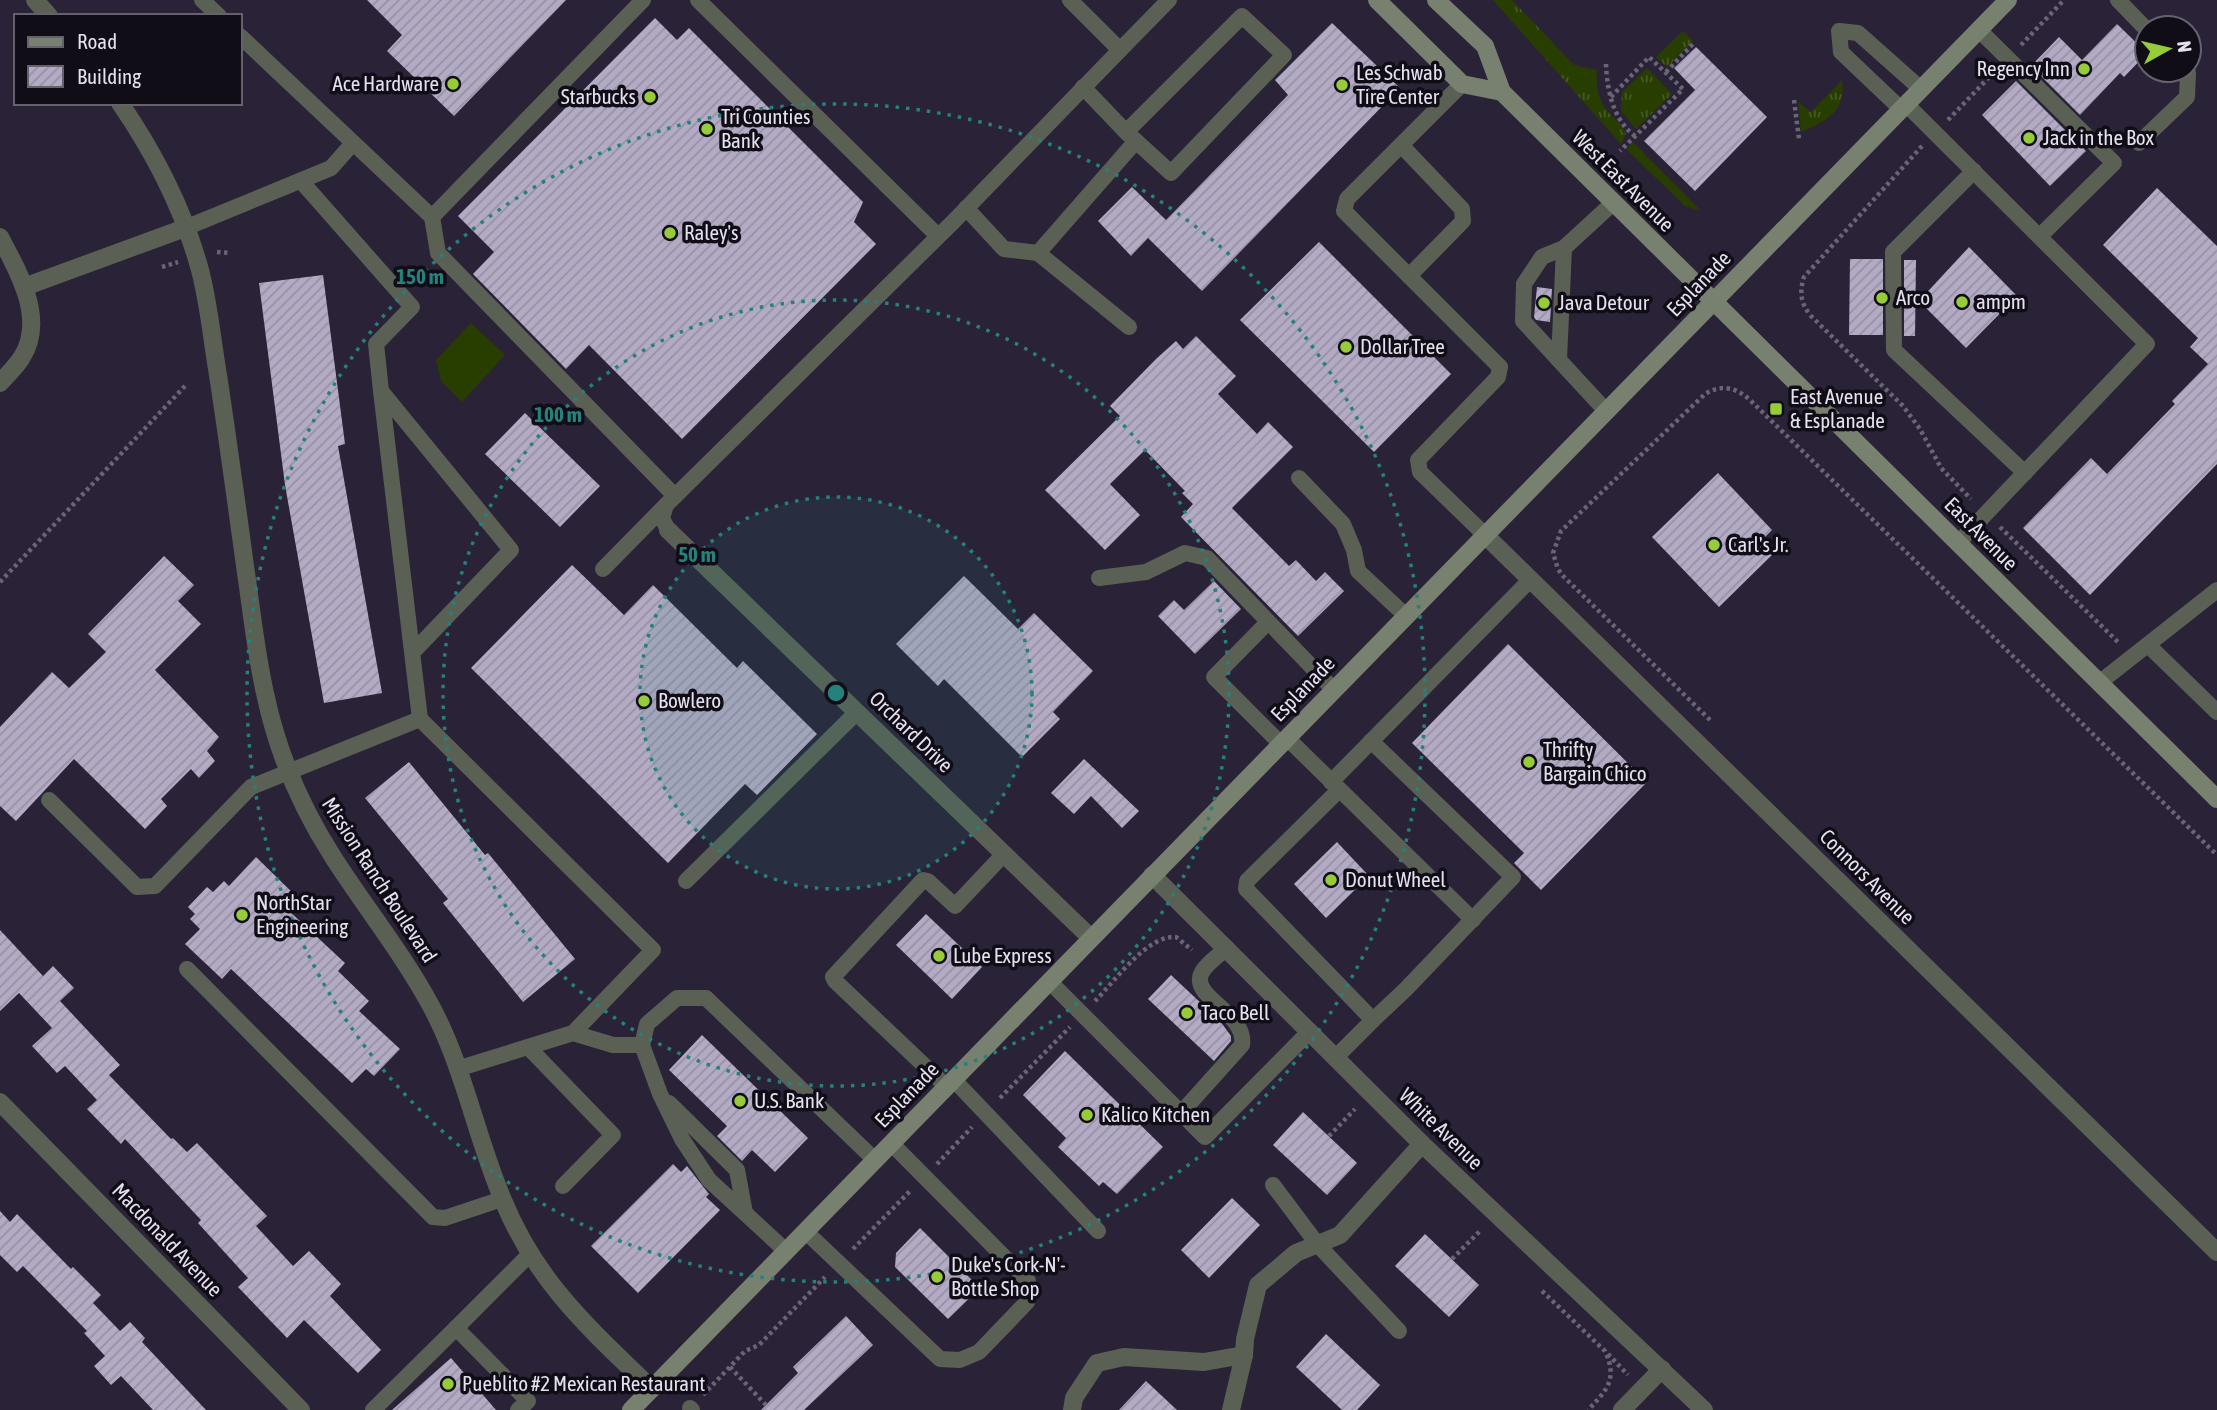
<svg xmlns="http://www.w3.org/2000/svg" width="2217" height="1410" font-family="'Asap Condensed',sans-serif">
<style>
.grass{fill:url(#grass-tufts)}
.park{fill:#283d00}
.building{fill:url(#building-hatch)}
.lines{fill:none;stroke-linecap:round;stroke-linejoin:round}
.path{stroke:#6b6476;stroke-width:4.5;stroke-dasharray:3.5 3.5;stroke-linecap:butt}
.service{stroke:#5b6055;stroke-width:16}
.minor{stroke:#5b6055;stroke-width:18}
.secondary{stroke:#78806f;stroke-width:18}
.ring{fill:none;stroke:#24817b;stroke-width:3.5;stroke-dasharray:3.5 7}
.poi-dot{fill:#96cc3a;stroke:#110d17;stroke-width:2.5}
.labels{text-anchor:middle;stroke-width:7;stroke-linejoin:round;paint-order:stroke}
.poi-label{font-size:21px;fill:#e6e1ef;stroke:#110d17;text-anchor:start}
.street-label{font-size:21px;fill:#e6e1ef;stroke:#110d17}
.centre{fill:#24817b;stroke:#110d17;stroke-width:3.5}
.ring-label{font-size:21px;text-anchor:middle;font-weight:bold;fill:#24817b;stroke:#110d17;stroke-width:7;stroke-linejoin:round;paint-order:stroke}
</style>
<defs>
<pattern id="grass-tufts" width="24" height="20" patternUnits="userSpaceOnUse" patternTransform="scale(1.75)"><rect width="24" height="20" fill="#283d00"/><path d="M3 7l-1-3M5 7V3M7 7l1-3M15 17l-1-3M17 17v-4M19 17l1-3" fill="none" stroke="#475926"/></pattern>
<pattern id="building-hatch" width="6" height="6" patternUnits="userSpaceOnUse" patternTransform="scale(1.75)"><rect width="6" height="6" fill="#b3aac4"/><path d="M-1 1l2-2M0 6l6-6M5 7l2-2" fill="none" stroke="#9890a5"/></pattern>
</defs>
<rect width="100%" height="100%" fill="#2a2237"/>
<!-- grass -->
<g class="grass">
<path d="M1493 0H1512L1574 65 1597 70C1596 89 1598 102 1612 116 1618 122 1623 126 1626 134L1621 144Z"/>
<path d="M1683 31 1693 41 1667 67 1656 57Z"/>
<path d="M1647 68 1672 94 1636 129 1621 111 1622 92Z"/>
<path d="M1842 80C1846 111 1827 121 1801 132L1798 102 1811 112Z"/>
<path d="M1633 142 1701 211 1685 206 1626 149Z"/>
</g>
<!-- park -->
<path class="park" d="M471 323 505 355 462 402 441 381 436 360Z"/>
<!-- building -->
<g class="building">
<path d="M367 0H566L454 116 387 51 402 35Z"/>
<path d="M655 18 677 40 689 28 863 202 854 222 876 244 682 439 589 345 566 369 473 274 494 252 458 216Z"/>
<path d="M1332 23 1400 88 1202 291 1148 238 1131 256 1098 221 1132 187 1166 220 1288 95 1275 80Z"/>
<path d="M2117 24 2147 53 2124 77 2120 73 2080 115 2031 66 2059 37 2082 60Z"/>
<path d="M1696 47 1767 117 1695 191 1644 141 1695 90 1674 68Z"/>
<path d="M2016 81 2086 151 2050 186 1982 115Z"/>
<path d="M2157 188 2217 246V464L2090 595 2023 528 2091 458 2107 474 2175 404 2172 401 2208 364 2190 347 2198 338 2103 245Z"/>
<path d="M1319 242 1451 374 1374 452 1240 320Z"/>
<path d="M1969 247 2017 296 1966 348 1919 301Z"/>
<path d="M1850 259H1883V335H1849Z"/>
<path d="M1904 260H1916L1915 336H1904Z"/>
<path d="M323 275 345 444 338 446 382 693 324 703 285 485 259 283Z"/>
<path d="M1537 287 1552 289 1550 322 1536 320 1534 317Z"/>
<path d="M1196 336 1236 376 1218 394 1257 434 1268 422 1293 447 1232 508 1289 566 1296 560 1316 581 1325 572 1344 591 1298 636 1181 517 1193 504 1182 493 1185 491 1145 450 1110 484 1140 515 1105 550 1045 490 1120 416 1110 406 1156 359 1176 341 1183 349Z"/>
<path d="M525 413 600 486 560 527 485 454Z"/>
<path d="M1718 473 1772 530 1764 538 1776 551 1719 607 1652 537Z"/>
<path d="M164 556 194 585 178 601 201 624 155 670 219 737 207 751 215 761 199 778 191 769 161 799 167 806 145 829 74 759 16 821 0 806V727L52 672 69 688 106 652 88 634Z"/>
<path d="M572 565 624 615 653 585 737 668 743 661 817 734 757 795 745 784 668 863 471 668Z"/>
<path d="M964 576 1018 629 1034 613 1093 671 1053 712 1060 719 1022 757 944 679 938 686 896 644Z"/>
<path d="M1214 581 1241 609 1195 654 1158 616 1174 600 1184 610Z"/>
<path d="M1508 644 1647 782 1541 890 1514 863 1524 853 1412 743Z"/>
<path d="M1084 759 1139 811 1122 828 1091 796 1074 814 1051 793Z"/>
<path d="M409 762 485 855 488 853 575 959 523 1002 443 903 448 899 365 798Z"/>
<path d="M1337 842 1369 876 1326 918 1294 884Z"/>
<path d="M256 857 299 899 288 910 345 963 338 971 369 1001 359 1011 400 1049 374 1076 366 1069 352 1083 231 969 222 979 185 944 200 929 190 919 195 914 188 907 207 887 213 892 224 881 229 886Z"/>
<path d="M926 914 982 967 952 999 896 945Z"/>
<path d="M0 930 43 976 53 966 74 988 60 1001 120 1065 109 1075 171 1139 173 1138 187 1152 197 1143 267 1216 256 1226 293 1266 309 1251 341 1284 330 1296 381 1350 358 1373 304 1320 287 1338 238 1287 248 1278 198 1223 201 1220 125 1139 121 1144 87 1109 97 1100 65 1066 57 1073 32 1046 52 1028 19 993 0 1011Z"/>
<path d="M1171 975 1220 1021 1231 1036V1041L1214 1061 1148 999Z"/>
<path d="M702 1035 808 1138 775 1172 752 1150 742 1161 717 1136 727 1126 669 1070Z"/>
<path d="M1065 1051 1163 1147 1117 1194 1103 1182 1099 1186 1058 1147 1066 1138 1023 1095Z"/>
<path d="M1303 1112 1357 1163 1327 1195 1273 1145Z"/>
<path d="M673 1164 681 1172 687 1166 709 1194 706 1197 720 1210 638 1293 591 1246Z"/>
<path d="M1232 1198 1260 1225 1209 1278 1181 1250Z"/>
<path d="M0 1211 10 1222 17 1214 71 1269 73 1267 101 1295 93 1303 120 1331 130 1322 145 1338 142 1342 206 1410H153L121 1376 111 1385 94 1366 105 1356 84 1333 87 1331 23 1266 17 1272 0 1255Z"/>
<path d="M920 1228 980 1288 948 1319 895 1267 896 1253Z"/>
<path d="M1425 1234 1479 1285 1449 1317 1395 1266Z"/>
<path d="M846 1316 873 1345 804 1410H761L798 1373 793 1367Z"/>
<path d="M1326 1334 1380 1385 1357 1410H1342L1296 1367Z"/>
<path d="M451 1358 496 1410H392Z"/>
<path d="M1146 1381 1177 1410H1119Z"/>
</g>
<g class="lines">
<!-- path -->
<g class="path">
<path d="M2021 45 2064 0"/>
<path d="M1606 64C1607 90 1613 120 1635 136"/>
<path d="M1666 72 1693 44"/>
<path d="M1611 97 1649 57 1683 89 1620 151"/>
<path d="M1794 100 1799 139"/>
<path d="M1948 120 1995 71"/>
<path d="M1922 146 1804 277C1799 293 1801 304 1811 316L1903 406 1920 429 1941 468 1971 499"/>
<path d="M217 252 230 253"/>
<path d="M162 267 178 262"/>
<path d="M2000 527 2119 643"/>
<path d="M0 582 185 386"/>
<path d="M1710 720 1562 575 1558 569 1553 553 1561 531 1705 394C1721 384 1736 387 1750 400L2217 855"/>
<path d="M1095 1001C1115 981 1147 935 1176 937L1192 950"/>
<path d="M1000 1098 1070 1027"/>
<path d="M1329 1136 1355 1109"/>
<path d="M937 1164 972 1127"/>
<path d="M853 1249 911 1190"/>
<path d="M1452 1259 1480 1231"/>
<path d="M1542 1291 1605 1351C1618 1379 1607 1390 1588 1410"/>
<path d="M1608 1354 1628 1375"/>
<path d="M730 1367 766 1405"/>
<path d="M703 1395 745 1351 759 1345 825 1277"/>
</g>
<!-- service -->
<g class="service">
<path d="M202 0 219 16"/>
<path d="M698 0 938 236"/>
<path d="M1070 0 1120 50 1169 0"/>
<path d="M2118 0 2147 30"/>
<path d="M1979 30 2114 163 2040 236"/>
<path d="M240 36 432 217 438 253 675 496"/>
<path d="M1462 84 1347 199 1344 211 1500 367 1498 377 1418 460 1420 472 1485 535"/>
<path d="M1083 87 1126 132 1171 173 1284 55 1242 16 1126 132"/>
<path d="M1906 104 2147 344 1958 543"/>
<path d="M1901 109 1841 52 1839 31 1858 33 1921 89"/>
<path d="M2139 143 2187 97 2188 73 2185 70"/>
<path d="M1401 145 1462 209 1463 221 1409 276"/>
<path d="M1974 171 1893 252 1894 350 2025 473"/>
<path d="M301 181 412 307 376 344 381 391"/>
<path d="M966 208 1004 249 1038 253"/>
<path d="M432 217 643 0"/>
<path d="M185 228 331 168 353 143"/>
<path d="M1129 327 1038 253 1136 141"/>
<path d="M1559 360 1564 248"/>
<path d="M1606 411 1523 321 1524 284 1542 257 1564 248 1613 203"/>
<path d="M1299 478 1343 524 1354 550 1358 571 1406 616"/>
<path d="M668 530 662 518 666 505 954 221 1120 50"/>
<path d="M603 569 666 505"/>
<path d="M1099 578 1146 572 1185 553 1207 558 1334 690"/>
<path d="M1268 622 1214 677 1281 744"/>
<path d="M2148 645 2217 712"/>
<path d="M412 653 511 550 381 391 420 719"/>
<path d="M2099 683 2217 590"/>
<path d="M1287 738 1473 920"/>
<path d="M1371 741 1513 877 1406 989 1373 1020"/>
<path d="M1331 782 1531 579"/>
<path d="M49 800 137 887 155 886 251 787 420 719 653 950 573 1033"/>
<path d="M686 881 857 712"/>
<path d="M187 969 433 1217 445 1218 502 1199"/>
<path d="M1049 981 1205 1137 1310 1031"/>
<path d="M528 1047 613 1135 563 1186"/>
<path d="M1336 1057 1373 1020 1246 889 1247 881 1339 790"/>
<path d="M457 1069 573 1033 613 1045H642"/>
<path d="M953 1079 1098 1231"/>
<path d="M947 1087 835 981 833 977 923 880 928 881 955 906 1004 854"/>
<path d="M669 1103 737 1170 745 1213"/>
<path d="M1181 1113 1242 1045C1247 1012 1188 997 1202 972 1207 963 1219 955 1227 948"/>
<path d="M1273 1185 1318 1245 1399 1331"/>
<path d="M805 1231 940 1359 960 1360 979 1352 1027 1302 1028 1281 891 1143"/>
<path d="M786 1251 709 1180 682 1139 660 1094 642 1045 647 1024 677 998H706L875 1160"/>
<path d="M456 1328 529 1255"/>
<path d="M690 1408 692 1410"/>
<path d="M373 1410 456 1328 528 1401 518 1410"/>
</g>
<!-- minor -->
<g class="minor">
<path d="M35 0 49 16"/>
<path d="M120 103C155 154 184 211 200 270 209 304 212 340 218 375 228 441 237 507 246 573 252 613 256 654 265 693 277 751 301 807 333 857 365 907 403 954 431 1006 464 1067 476 1137 503 1200 537 1283 589 1328 652 1389"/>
<path d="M0 237C18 271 46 319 22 357 16 367 7 375 0 383"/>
<path d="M24 287 185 228"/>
<path d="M668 530 1091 938"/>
<path d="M1485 535 2217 1252"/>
<path d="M1152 875 1422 1144 1704 1410"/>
<path d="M0 1102 301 1410"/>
<path d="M1244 1355 1245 1339 1258 1285 1296 1253 1340 1235 1422 1144"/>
<path d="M1072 1410 1074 1398 1097 1363 1124 1357 1204 1362 1244 1355 1231 1410"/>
<path d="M1622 1410 1662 1369"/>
</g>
<!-- secondary -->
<g class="secondary">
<path d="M1377 0 1462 84 1502 92"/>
<path d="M1436 0 1485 46 1502 92 2217 799"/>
<path d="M631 1410 2008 0"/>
</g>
</g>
<!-- distance rings -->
<circle cx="836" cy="693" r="196" fill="#24817b" fill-opacity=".12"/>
<g class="ring">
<circle cx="836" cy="693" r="196"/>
<circle cx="836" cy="693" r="393"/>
<circle cx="836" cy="693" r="589"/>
</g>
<!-- markers -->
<g class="poi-dot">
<circle cx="2084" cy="69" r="7"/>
<circle cx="453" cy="84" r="7"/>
<circle cx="1342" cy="85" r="7"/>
<circle cx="650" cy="97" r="7"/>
<circle cx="707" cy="129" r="7"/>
<circle cx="2029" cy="138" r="7"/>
<circle cx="670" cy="233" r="7"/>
<circle cx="1882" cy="298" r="7"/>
<circle cx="1962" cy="302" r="7"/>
<circle cx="1544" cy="303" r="7"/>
<circle cx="1346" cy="347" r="7"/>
<rect x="1769" y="402" width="14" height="14" rx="3.5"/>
<circle cx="1714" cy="545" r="7"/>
<circle cx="644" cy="701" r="7"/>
<circle cx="1529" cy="762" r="7"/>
<circle cx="1331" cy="880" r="7"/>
<circle cx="242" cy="915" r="7"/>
<circle cx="939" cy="956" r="7"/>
<circle cx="1187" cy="1013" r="7"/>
<circle cx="740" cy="1101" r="7"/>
<circle cx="1087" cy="1115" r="7"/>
<circle cx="937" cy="1277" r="7"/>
<circle cx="448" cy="1384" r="7"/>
</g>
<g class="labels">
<!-- poi labels -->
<g class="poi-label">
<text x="2070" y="76" text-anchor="end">Regency Inn</text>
<text x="1356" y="80">Les Schwab<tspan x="1356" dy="24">Tire Center</tspan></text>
<text x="439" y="91" text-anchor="end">Ace Hardware</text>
<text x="636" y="104" text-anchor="end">Starbucks</text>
<text x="721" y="124">Tri Counties<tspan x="721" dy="24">Bank</tspan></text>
<text x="2043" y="145">Jack in the Box</text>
<text x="684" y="240">Raley's</text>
<text x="1896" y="305">Arco</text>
<text x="1976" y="309">ampm</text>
<text x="1558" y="310">Java Detour</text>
<text x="1360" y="354">Dollar Tree</text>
<text x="1790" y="404">East Avenue<tspan x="1790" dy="24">&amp; Esplanade</tspan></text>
<text x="1728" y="552">Carl's Jr.</text>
<text x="658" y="708">Bowlero</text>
<text x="1543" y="757">Thrifty<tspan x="1543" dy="24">Bargain Chico</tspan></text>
<text x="1345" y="887">Donut Wheel</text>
<text x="256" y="910">NorthStar<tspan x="256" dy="24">Engineering</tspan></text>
<text x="953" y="963">Lube Express</text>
<text x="1201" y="1020">Taco Bell</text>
<text x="754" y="1108">U.S. Bank</text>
<text x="1101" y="1122">Kalico Kitchen</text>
<text x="951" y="1272">Duke's Cork-N'-<tspan x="951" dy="24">Bottle Shop</tspan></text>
<text x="462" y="1391">Pueblito #2 Mexican Restaurant</text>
</g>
<!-- street labels -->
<g class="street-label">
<text transform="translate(1623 181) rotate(45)" y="7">West East Avenue</text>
<text transform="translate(1699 284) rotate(-46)" y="7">Esplanade</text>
<text transform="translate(1981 534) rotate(45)" y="7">East Avenue</text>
<text transform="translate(1303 689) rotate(-46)" y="7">Esplanade</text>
<text transform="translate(911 732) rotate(44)" y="7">Orchard Drive</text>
<text transform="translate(1867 877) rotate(45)" y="7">Connors Avenue</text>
<text transform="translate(379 880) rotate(57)" y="7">Mission Ranch Boulevard</text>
<text transform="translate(907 1095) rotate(-46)" y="7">Esplanade</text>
<text transform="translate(1441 1129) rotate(44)" y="7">White Avenue</text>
<text transform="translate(167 1240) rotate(46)" y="7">Macdonald Avenue</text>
</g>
</g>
<circle cx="836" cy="693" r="10" class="centre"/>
<g class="ring-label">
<text x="420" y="284">150 m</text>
<text x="558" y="422">100 m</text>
<text x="697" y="562">50 m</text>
</g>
<!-- legend -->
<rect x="14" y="14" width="228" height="91" fill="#110d17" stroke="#66626d" stroke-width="2"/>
<rect x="28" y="37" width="35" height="10" fill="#78806f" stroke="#66626d" stroke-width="2"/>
<text x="77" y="49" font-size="21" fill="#e6e1ef">Road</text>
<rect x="28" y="66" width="35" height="21" fill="url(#building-hatch)" stroke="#66626d" stroke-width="2"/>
<text x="77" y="84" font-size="21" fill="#e6e1ef">Building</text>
<!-- north arrow -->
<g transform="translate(2168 49) rotate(82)"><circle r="33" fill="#110d17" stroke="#66626d" stroke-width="2"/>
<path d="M0-5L12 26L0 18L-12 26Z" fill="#96cc3a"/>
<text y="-10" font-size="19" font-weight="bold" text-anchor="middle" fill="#e6e1ef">N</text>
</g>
</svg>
